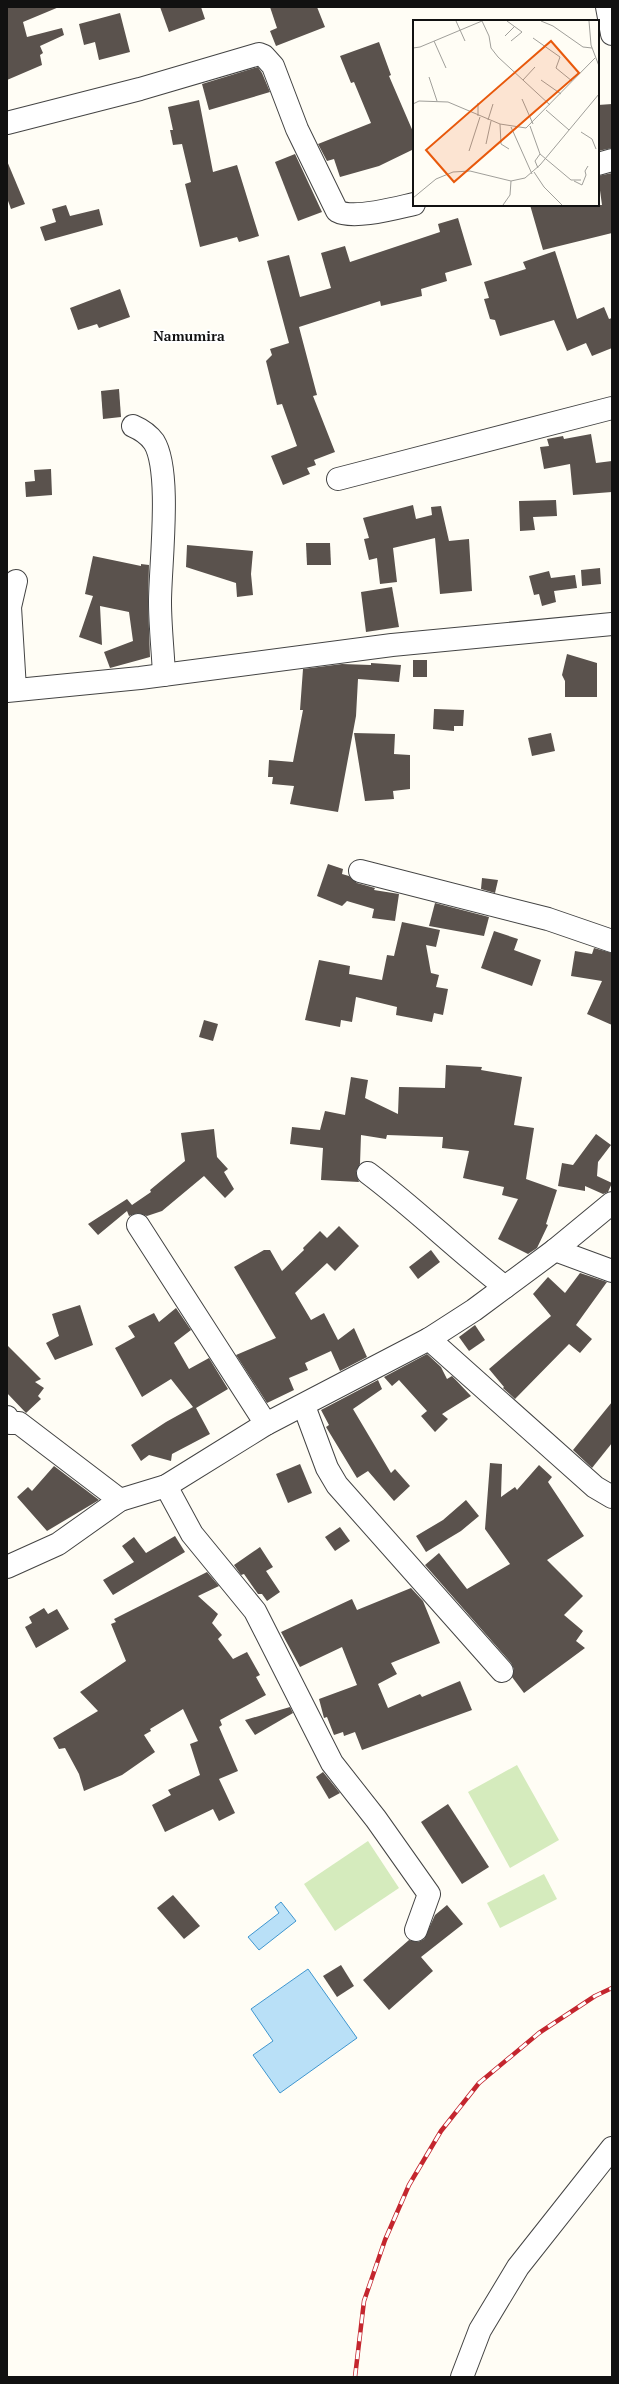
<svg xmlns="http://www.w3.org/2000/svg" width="619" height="2384" font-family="'PT Serif',serif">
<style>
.green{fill:#d5ebbd}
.water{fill:#b9e0f7;stroke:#3f96cf}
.building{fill:#5a524d}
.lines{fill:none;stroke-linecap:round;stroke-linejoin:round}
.minor-casing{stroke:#444;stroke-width:24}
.minor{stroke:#fff;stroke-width:22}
.rail-casing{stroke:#c4262e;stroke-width:4.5}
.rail{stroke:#fff;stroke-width:3;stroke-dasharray:9;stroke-linecap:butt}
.labels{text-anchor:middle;stroke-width:4;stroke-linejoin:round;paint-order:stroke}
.quarter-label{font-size:14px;font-weight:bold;fill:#111;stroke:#fff}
.inset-road{fill:none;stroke:#a09f9a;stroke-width:1}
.view{fill:#e8590c;fill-opacity:0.15;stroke:#e8590c;stroke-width:2}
.inset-edge{fill:none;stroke:#111;stroke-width:2}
</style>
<rect width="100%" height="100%" fill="#fffdf5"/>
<!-- green -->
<g class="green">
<path d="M517 1765 559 1840 510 1868 468 1792Z"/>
<path d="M368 1841 399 1888 335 1931 304 1884Z"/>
<path d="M544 1874 557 1899 500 1928 487 1903Z"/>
</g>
<!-- water -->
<g class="water">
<path d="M281 1902 296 1921 259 1950 248 1937 279 1913 275 1907Z"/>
<path d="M308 1969 357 2038 280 2093 253 2055 273 2041 251 2009Z"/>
</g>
<!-- building -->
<g class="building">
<path d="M7 7H59L23 22 27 37 62 28 64 35 40 46 43 53 40 55 42 65 7 80Z"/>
<path d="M160 7H201L205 19 169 32Z"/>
<path d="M270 7H317L325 27 276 46 270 31 277 28Z"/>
<path d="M120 13 130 52 99 60 95 42 84 45 79 24Z"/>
<path d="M379 42 391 75 389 76 414 134V149L379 166 340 177 334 159 327 161 318 144 371 123 354 82 351 83 340 56Z"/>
<path d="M258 67 262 73 270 92 209 110 202 84Z"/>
<path d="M199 100 213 172 237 165 259 236 239 242 237 237 200 247 185 184 191 182 182 144 173 145 170 130H173L168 107Z"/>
<path d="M612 104V148L598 151V105Z"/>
<path d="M295 154 322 212 298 221 275 162Z"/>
<path d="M7 161 25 204 11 209 7 198Z"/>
<path d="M612 173V233L543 250 530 205H602L598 176Z"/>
<path d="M66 205 70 216 99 209 103 225 45 241 40 227 56 222 52 209Z"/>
<path d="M458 218 472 265 445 273 447 281 421 289 422 296 381 306 380 301 299 327 317 395 313 396 335 452 314 460 316 465 307 468 310 474 283 485 271 456 297 446 282 404 277 405 266 361 272 355 270 349 289 343 267 261 289 255 300 297 331 288 321 253 345 246 350 262 440 232 438 224Z"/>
<path d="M555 251 577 319 604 307 609 319 612 318V348L592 356 586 343 567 351 554 320 500 336 495 320 490 319 484 299 489 298 484 282 526 269 523 262Z"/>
<path d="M120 289 130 317 99 328 97 324 78 330 70 308Z"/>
<path d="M119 389 121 417 103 419 101 391Z"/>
<path d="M591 434 596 463 612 461V492L573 495 570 464 544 469 540 447 549 446 547 439 563 436 564 439Z"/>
<path d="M51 469 52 495 26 497 25 482 35 481 34 470Z"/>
<path d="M556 500 557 516 533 517 535 530 520 531 519 501Z"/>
<path d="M413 505 416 519 432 515 431 507 441 506 449 541 469 539 472 591 440 594 435 538 393 548 397 582 380 584 377 558 369 560 364 539 369 538 363 518Z"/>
<path d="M306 543H330L331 565H307Z"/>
<path d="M187 545 253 551 251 574 253 595 237 597 236 583 186 567Z"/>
<path d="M93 556 141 566V564L149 565 148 602 150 657 110 668 104 652 133 641 129 612 100 606 102 645 79 637 93 596 85 594Z"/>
<path d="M600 568 601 584 582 586 581 570Z"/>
<path d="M549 571 551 578 575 575 577 588 554 591 556 602 542 606 539 594 534 595 529 576Z"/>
<path d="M392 587 399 627 366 632 361 592Z"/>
<path d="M567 654 597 663V697H565V681L562 675Z"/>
<rect x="413" y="660" width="14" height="17"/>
<path d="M371 663 401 665 399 682 358 679 356 716 338 812 290 804 294 786 272 784 273 777H268L269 760 293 762 303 710H300L303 669 342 664 371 665Z"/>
<path d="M434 709 464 710 463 726H454V731L433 729Z"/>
<path d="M354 733 395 734 394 754 410 755V789L393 791 394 799 365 801Z"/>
<path d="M551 733 555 751 532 756 528 738Z"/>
<path d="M328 864 343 869 342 874 349 876 357 883 375 888 374 890 399 894 395 921 372 918 374 909 347 901 342 906 317 896Z"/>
<path d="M482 878 498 880 495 893 481 889Z"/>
<path d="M435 903 489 917 484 936 429 926Z"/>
<path d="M402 922 440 930 436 947 426 945 431 973 439 975 436 987 448 989 443 1015 434 1013 432 1022 396 1015 397 1007 356 997 352 1022 341 1020 340 1027 305 1020 319 960 350 966 349 974 382 980 387 955 394 956Z"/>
<path d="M494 931 518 939 514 950 541 960 532 986 481 968Z"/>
<path d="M594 948 612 953V1025L587 1014 602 981 571 976 575 951 592 954Z"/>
<path d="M204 1020 218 1024 213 1041 199 1037Z"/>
<path d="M446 1065 482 1067 481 1070 522 1077 514 1125 534 1128 526 1179 557 1190 546 1224 548 1225 537 1248 528 1254 498 1239 518 1199 502 1195 504 1187 463 1178 469 1151 442 1148 443 1137 387 1135 386 1139 361 1135 360 1164 356 1172 359 1182 321 1180 323 1148 290 1144 292 1127 320 1130 325 1111 345 1115 351 1077 368 1080 365 1098 398 1114 399 1087 445 1088Z"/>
<path d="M214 1129 217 1157 228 1169 224 1172 234 1189 225 1198 204 1176 162 1211 147 1216 138 1213 129 1216 127 1211 98 1235 88 1224 127 1199 132 1205 151 1192 150 1190 185 1161 181 1133Z"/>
<path d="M596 1134 611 1145 598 1162 597 1176 612 1183 608 1192 603 1194 585 1186V1191L558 1186 562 1163 573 1165Z"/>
<path d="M339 1226 359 1246 335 1271 327 1263 295 1293 311 1320 324 1313 338 1340 354 1328 367 1357 340 1371 331 1351 305 1363 308 1370 289 1378 294 1390 267 1403 236 1355 276 1338 234 1267 264 1250H270L282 1271 304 1250 303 1248 320 1231 327 1238Z"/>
<path d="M431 1250 440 1262 418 1279 409 1267Z"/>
<path d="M580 1273 607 1282 576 1325 592 1339 580 1353 569 1344 515 1399 503 1388 504 1387 489 1369 551 1316 533 1294 548 1277 565 1293Z"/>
<path d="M80 1305 93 1345 55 1360 46 1343 59 1336 52 1314Z"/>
<path d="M176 1308 191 1330 174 1343 189 1369 209 1358 228 1389 196 1408 210 1434 172 1454 171 1461 149 1455 141 1461 131 1445 166 1422 193 1407 171 1379 142 1397 115 1348 135 1337 128 1326 154 1313 159 1322Z"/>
<path d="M475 1325 485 1340 469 1351 459 1337Z"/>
<path d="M7 1345 41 1379 35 1382 44 1388 38 1396 41 1399 26 1413 7 1393Z"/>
<path d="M427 1354 441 1367 447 1379 452 1376 471 1396 442 1414 448 1419 435 1432 421 1416 427 1411 399 1380 392 1386 384 1377Z"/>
<path d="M378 1380 382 1389 353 1409 391 1473 395 1469 410 1486 394 1501 368 1471 357 1478 326 1427 329 1425 321 1410Z"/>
<path d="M612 1402V1443L592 1468 573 1450Z"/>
<path d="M490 1463 502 1464 501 1497 515 1487 517 1490 539 1465 552 1477 548 1482 584 1536 547 1560 583 1596 564 1615 583 1631 576 1641 585 1648 524 1693 512 1677 514 1669 511 1663 425 1565 439 1553 467 1589 510 1564 485 1529Z"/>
<path d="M300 1464 312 1493 288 1503 276 1474Z"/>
<path d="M54 1466 99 1500 47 1531 17 1497 28 1487 32 1491Z"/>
<path d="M466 1500 479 1516 461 1531 426 1552 416 1536 443 1520Z"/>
<path d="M340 1527 350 1541 335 1551 325 1537Z"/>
<path d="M175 1536 185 1552 113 1595 103 1580 134 1562 122 1546 134 1537 146 1553Z"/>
<path d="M260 1547 273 1567 266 1571 280 1592 267 1601 262 1594H258L244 1574 241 1575 234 1565Z"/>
<path d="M207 1572 219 1586 198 1596 218 1614 212 1623 222 1635 218 1639 233 1659 247 1652 260 1675 256 1677 266 1695 220 1720 222 1725 219 1727 238 1771 219 1779 235 1813 219 1821 213 1809 165 1832 152 1805 171 1795 168 1790 200 1775 190 1744 198 1741 183 1709 150 1729 151 1731 144 1735 155 1752 122 1775 84 1791 79 1774 65 1748 59 1749 53 1738 98 1711 80 1692 126 1661 111 1624 116 1622 114 1619Z"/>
<path d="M411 1588 423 1601 440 1643 391 1663 397 1674 378 1684 388 1708 420 1694 422 1697 460 1681 472 1710 362 1750 355 1732 344 1736 343 1732 334 1735 327 1717 324 1718 319 1699 357 1685 342 1647 300 1667 281 1632 352 1599 357 1610Z"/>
<path d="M44 1608 48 1614 57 1609 69 1629 36 1648 25 1627 32 1623 29 1617Z"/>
<path d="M290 1707 293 1713 255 1735 245 1720Z"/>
<path d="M323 1772 340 1793 329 1799 316 1777Z"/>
<path d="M448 1804 489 1867 462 1884 421 1822Z"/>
<path d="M173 1895 200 1926 184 1939 157 1908Z"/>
<path d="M447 1905 463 1924 421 1957 433 1971 389 2010 363 1980 409 1940 418 1942 424 1939 435 1915Z"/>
<path d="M341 1965 354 1986 337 1997 323 1976Z"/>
</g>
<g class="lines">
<!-- minor casing -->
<g class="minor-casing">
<g id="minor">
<path d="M607 7 612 34"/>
<path d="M7 123 140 89 259 54 264 56 273 66 297 129 337 211C353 220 396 208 414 204"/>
<path d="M598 164 612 160"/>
<path d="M133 426C140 429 149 435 154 442 172 471 160 566 160 602 160 626 163 651 164 675"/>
<path d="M338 479 612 408"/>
<path d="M15 689 10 607 16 581"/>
<path d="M7 691 140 678 392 645 612 624"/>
<path d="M360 871 548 919 612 941"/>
<path d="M368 1173C416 1209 458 1251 505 1287"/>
<path d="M138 1225 266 1424"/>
<path d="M555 1250 612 1271"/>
<path d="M429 1339 595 1487 612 1497"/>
<path d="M304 1406 327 1468 337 1485 502 1671"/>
<path d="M7 1417 10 1423H19L120 1500"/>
<path d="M166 1486 192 1534 255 1611 332 1763 376 1819 429 1894 416 1930"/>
<path d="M7 1567 58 1544 120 1500 166 1486 266 1424 429 1339 474 1310 555 1250 612 1203"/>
<path d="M462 2377 480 2330 518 2267 612 2148"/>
</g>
</g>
<!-- minor -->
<use href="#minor" class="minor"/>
<!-- rail casing -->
<g class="rail-casing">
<path id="rail" d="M355 2377 364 2301 385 2240 409 2185 441 2131 479 2083 539 2033 595 1996 612 1988"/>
</g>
<!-- rail -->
<use href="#rail" class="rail"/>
</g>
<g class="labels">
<!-- quarter labels -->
<g class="quarter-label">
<text x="189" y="341">Namumira</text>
</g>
</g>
<!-- overview -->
<g transform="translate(413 20)">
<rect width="186" height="186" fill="#fffdf5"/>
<path class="inset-road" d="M43 1 52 21M69 1 76 16 78 28 85 37 137 85M94 1 109 12 98 21M128 1 140 6 170 27 179 28M176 1 178 25 186 46M92 16 102 6M120 18 147 37 143 48 159 61M21 21 33 48M0 28 7 27 69 1M16 57 24 81M110 60 122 47M128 60 148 74M109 79 120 104M0 84 6 81 35 82 87 104 113 108 182 38M133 90 156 110M65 96V83M75 100 80 84M87 104 88 124 96 129M117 106 127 134 158 160H168M98 107 119 154M168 112 179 119 183 129M73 124 78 101M56 131 67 97M125 148 122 141 127 134M121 152 131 167 149 185M161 161 169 165 173 155 172 151 175 146M0 178 23 159 40 152 57 151 98 161 112 158 127 145 186 74M90 185 97 175 98 161"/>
<path class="view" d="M138 21 166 53 41 162 13 130Z"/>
<rect width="186" height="186" class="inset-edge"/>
</g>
<!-- border -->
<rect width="619" height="2384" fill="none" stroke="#111111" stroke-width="16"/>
</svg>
